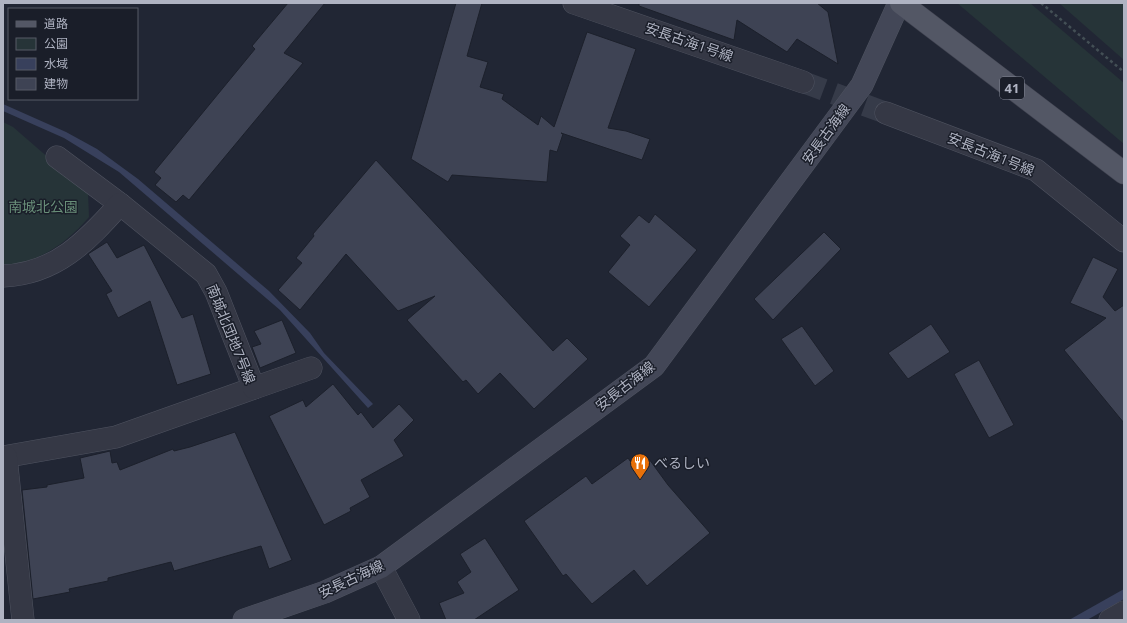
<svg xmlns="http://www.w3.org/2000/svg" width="1127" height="623" font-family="'Open Sans','Noto Sans JP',sans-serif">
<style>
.green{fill:#263438}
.water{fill:#38405c}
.building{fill:#3e4354;stroke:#1c202b}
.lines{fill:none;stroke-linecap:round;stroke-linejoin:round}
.street-tunnel{stroke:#363b49;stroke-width:22;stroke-dasharray:22 11;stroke-linecap:butt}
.street-casing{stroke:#4f5360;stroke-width:23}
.secondary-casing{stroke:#4f5360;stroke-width:23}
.primary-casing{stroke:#3e414e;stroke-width:23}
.path{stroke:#434f55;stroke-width:2.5;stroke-dasharray:3 3;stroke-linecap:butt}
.street{stroke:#353845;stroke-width:22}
.secondary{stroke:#434757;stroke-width:22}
.primary{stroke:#535765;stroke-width:22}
.labels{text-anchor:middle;stroke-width:3;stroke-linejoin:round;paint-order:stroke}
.shield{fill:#1a1e29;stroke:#828694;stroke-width:1}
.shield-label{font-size:13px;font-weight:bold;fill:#afb3c2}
.street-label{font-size:14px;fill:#afb3c2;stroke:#1a1e29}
.park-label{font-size:14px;fill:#698f79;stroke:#1a1e29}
.poi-label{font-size:14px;fill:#afb3c2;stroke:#1a1e29;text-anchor:start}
</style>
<rect width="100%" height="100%" fill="#212634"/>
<!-- green -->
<g class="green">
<path d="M957 3H1030L1124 83V144Z"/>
<path d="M1059 3H1124V60Z"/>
<path d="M3 122 13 127 88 192 89 217C68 242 38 264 3 265Z"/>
</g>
<!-- water -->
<g class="water">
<path d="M3 104 66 132 97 149 138 179 269 291 310 333 324 353 373 404 368 408 280 310 119 172 64 138 3 111Z"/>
<path d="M1124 589V599L1087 620H1069Z"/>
</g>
<!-- building -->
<g class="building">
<path d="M288 3H325L284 53 303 63 189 200 183 195 176 202 155 185 161 178 154 172 255 49 252 46Z"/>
<path d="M456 3H482L467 56 488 62 480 87 504 94 502 99 538 125 541 116 554 127 587 32 636 49 608 128 626 131 650 139 642 160 561 133 563 134 557 152 550 150 547 182 452 175 448 182 411 159Z"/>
<path d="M639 3H817L828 12 838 64 797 39 787 52 737 20 734 40 639 6Z"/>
<path d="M376 160 553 351 567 338 588 359 534 409 500 373 478 394 466 380 463 382 407 320 435 296 398 311 346 254 300 310 278 290 302 263 296 258 314 236 313 234Z"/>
<path d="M655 214 697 250 649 307 608 272 630 245 620 236 639 215 649 223Z"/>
<path d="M824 232 841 249 773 320 754 299Z"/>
<path d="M107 242 117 258 144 245 182 318 193 314 211 374 177 385 150 301 118 318 106 294 112 291 88 254Z"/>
<path d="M1093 257 1118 269 1103 297 1115 311 1124 305V423L1064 350 1106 318 1070 303Z"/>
<path d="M282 320 296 353 260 368 252 347 261 344 254 331Z"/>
<path d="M931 324 950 352 908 379 888 353Z"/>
<path d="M802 326 834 371 815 386 781 339Z"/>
<path d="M979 360 1014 425 989 438 954 374Z"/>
<path d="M333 384 358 415 361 412 373 428 399 404 414 420 394 440 404 456 361 480 370 497 350 508 351 511 324 525 269 416 303 400 306 407Z"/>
<path d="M235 432 292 560 269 569 261 546 174 571 171 562 108 578V581L69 589 70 592 33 599 22 490 47 487V485L84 478 80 458 110 451 112 463 117 462 120 470 173 449 174 451 190 447Z"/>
<path d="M628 458 635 468 649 459 668 485 710 533 647 586 634 570 592 604 566 574 563 576 524 521 586 476 592 484Z"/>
<path d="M485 538 519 590 474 620H446L439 603 464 593 457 582 471 572 460 554Z"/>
</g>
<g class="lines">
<!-- street-tunnel -->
<path class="street-tunnel" d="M803 82 886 113"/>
<!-- street casing -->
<g class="street-casing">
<g id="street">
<path d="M574 3 803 82"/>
<path d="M886 113 1036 170 1124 241"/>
<path d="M57 157 120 204"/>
<path d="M3 276C56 274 87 241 120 204L206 274 216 292 254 388 116 437 3 457"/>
<path d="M254 388 311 368"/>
<path d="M6 457 23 620"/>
<path d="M381 567 409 620"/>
<path d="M1110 620 1124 612"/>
</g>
</g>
<!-- secondary casing -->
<g class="secondary-casing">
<path id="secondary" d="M244 620 325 592 381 567 654 366 862 85 899 3"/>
</g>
<!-- primary casing -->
<g class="primary-casing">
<path id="primary" d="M901 3 1124 173"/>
</g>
<!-- path -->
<path class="path" d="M1041 3 1124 72"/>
<!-- street -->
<use href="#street" class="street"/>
<!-- secondary -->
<use href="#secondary" class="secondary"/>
<!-- primary -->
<use href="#primary" class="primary"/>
</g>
<!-- icons -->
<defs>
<g id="restaurant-pin" transform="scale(1)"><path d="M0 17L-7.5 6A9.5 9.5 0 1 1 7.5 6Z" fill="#e8710a" stroke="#1a1e29"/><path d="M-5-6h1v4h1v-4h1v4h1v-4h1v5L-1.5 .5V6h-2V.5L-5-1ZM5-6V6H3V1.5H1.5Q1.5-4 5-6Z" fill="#fff"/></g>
</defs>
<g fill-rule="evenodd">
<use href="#restaurant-pin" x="640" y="463"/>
</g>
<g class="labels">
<!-- shield labels -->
<rect class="shield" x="1000" y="77" width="24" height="22" rx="3"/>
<g class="shield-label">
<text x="1012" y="93">41</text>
</g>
<!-- street labels -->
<g class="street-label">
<text transform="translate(689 42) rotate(19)" y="5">安長古海1号線</text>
<text transform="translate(826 134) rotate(-54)" y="5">安長古海線</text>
<text transform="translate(991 154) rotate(22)" y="5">安長古海1号線</text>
<text transform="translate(231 334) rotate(68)" y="5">南城北団地7号線</text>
<text transform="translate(625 386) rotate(-38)" y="5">安長古海線</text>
<text transform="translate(351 579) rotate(-25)" y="5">安長古海線</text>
</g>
<!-- park labels -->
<g class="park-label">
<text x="43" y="212">南城北公園</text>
</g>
<!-- poi labels -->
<g class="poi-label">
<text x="654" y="468">べるしい</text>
</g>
</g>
<!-- border -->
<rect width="1127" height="623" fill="none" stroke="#afb3c2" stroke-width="8"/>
<!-- legend -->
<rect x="8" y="8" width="130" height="92" fill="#1a1e29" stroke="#565a66"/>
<rect x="16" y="21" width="20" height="6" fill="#535765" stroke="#565a66"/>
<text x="44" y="28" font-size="12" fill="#afb3c2">道路</text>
<rect x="16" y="38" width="20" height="12" fill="#263438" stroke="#565a66"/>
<text x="44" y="48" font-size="12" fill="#afb3c2">公園</text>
<rect x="16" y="58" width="20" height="12" fill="#38405c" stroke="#565a66"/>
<text x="44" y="68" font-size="12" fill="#afb3c2">水域</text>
<rect x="16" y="78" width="20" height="12" fill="#3e4354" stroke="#565a66"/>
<text x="44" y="88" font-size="12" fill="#afb3c2">建物</text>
</svg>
